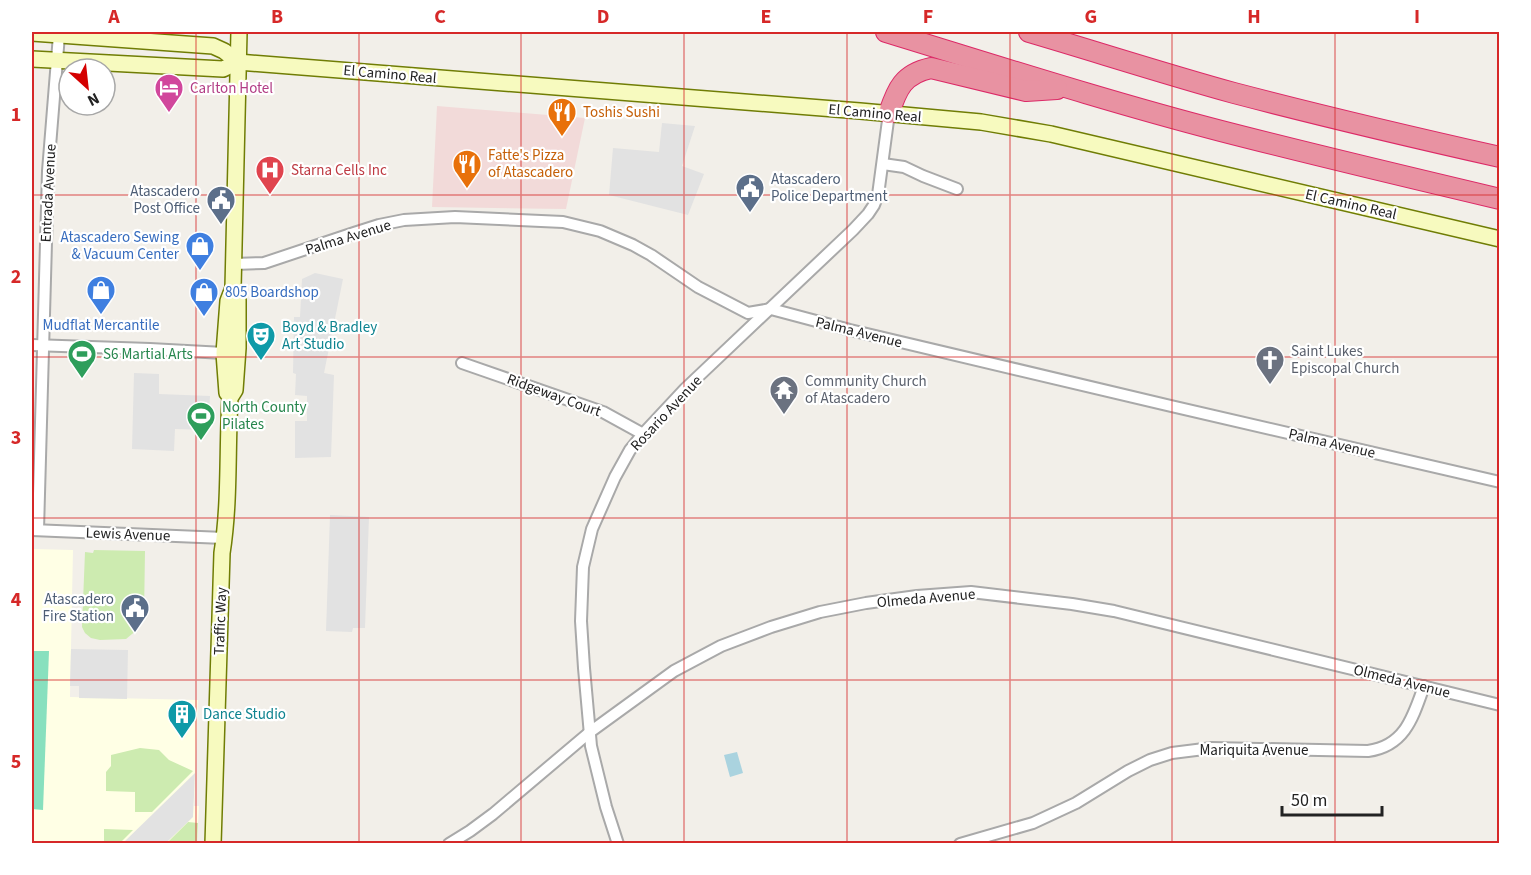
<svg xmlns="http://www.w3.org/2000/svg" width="1531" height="875" font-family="'Source Sans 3',sans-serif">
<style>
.commercial{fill:#f2dad9}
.education{fill:#ffffe5}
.grass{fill:#cdebb0}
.pitch{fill:#88e0be}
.parking{fill:#e2e2e2}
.water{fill:#aad3df}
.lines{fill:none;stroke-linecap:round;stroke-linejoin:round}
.street-casing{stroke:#a9a9a9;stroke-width:14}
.secondary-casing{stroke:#707d05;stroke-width:18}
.highway-casing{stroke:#dc2a67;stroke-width:22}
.street{stroke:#fff;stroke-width:10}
.secondary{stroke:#f7fabf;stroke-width:15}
.highway{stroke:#e892a2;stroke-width:20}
.grid{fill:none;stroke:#d62828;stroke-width:1.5;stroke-opacity:0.55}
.labels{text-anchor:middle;stroke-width:4.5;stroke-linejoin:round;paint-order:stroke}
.street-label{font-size:15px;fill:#222;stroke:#fff}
.hotel-label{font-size:15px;fill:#b23c85;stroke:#fff;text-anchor:start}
.food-label{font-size:15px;fill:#c56008;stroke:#fff;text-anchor:start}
.health-label{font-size:15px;fill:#be3a42;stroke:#fff;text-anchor:start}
.service-label{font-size:15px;fill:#4e5e75;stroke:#fff;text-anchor:end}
.shop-label{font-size:15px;fill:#366cbe;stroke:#fff;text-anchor:end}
.culture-label{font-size:15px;fill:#0d838f;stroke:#fff;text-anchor:start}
.worship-label{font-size:15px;fill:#5b616d;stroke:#fff;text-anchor:start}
.leisure-label{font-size:15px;fill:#27864d;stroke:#fff;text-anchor:start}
.neatline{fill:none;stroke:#d62828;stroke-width:2}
.grid-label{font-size:20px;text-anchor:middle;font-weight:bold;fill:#d62828}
</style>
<rect width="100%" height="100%" fill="#f2efe9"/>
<!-- commercial -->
<path class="commercial" d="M437 106 585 118 566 209 432 207Z"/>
<!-- education -->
<path class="education" d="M32 549 73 550 70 697 198 700 194 806H199L197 843 32 844Z"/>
<!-- grass -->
<g class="grass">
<path d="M94 550 145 551 144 616 138 629 126 639 100 640 91 638 85 633 82 627 85 552 93 553Z"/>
<path d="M140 748 159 750 169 760 193 771 152 812H135V792L106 791V772L111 766V755Z"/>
<path d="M188 822 198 823 197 843 166 844Z"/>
<path d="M104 829 133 830 120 843 104 841Z"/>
</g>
<!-- pitch -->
<path class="pitch" d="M32 651H49L43 810 32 809Z"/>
<!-- parking -->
<g class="parking">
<path d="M662 123 695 126 682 166 704 174 688 215 609 195 613 148 659 152Z"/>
<path d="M315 273 343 279 324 373 334 375 331 457 295 458V421H307V396L295 395 296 374 293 373 294 317H300L302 279Z"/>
<path d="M134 373 159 374V394L210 396 208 430 175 429 174 451 132 449Z"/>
<path d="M330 515 369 517 365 628H353L352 632 326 631Z"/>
<path d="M71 649 128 650 127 699 79 698V686H70Z"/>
<path d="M195 773 193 817 166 843H123Z"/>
</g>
<!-- water -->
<path class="water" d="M737 752 743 773 730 777 724 755Z"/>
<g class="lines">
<!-- street casing -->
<g class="street-casing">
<g id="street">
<path d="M883 164 904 167 923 176 957 189"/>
<path d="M234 264 264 263 354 233 379 225 404 220 455 217 563 222 600 231 633 245 651 255 698 287 748 313 771 309 850 330 1171 406 1500 482"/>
<path d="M32 345 150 349 224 353"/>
<path d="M462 363 603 412 643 434"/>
<path d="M32 530 224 538"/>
<path d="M38 530 48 171 59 35"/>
<path d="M449 844 470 831 493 814 590 732 674 671 721 646 771 627 820 612 866 603 917 596 971 592 1072 604 1114 611 1500 705"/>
<path d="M618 844 606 807 591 746 584 668 581 621 583 567 592 529 615 477 630 450 643 434 685 389 853 230 868 214 874 205 878 195 889 113"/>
<path d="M960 844 1033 823 1076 803 1128 771 1150 760 1172 753 1212 748 1368 751C1405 746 1413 717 1424 686"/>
</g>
</g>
<!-- secondary casing -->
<g class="secondary-casing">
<g id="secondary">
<path d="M32 33 213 46 224 51 238 62"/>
<path d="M32 59 223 69 238 62 860 111 981 122 1051 134 1500 239"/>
<path d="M227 393 224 353 228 301 233 288 239 32"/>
<path d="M213 844 222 553C230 502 227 449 230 398L235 390 238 348V300L233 288"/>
</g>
</g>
<!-- highway casing -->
<g class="highway-casing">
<g id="highway">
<path d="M886 32C997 66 1109 102 1221 131 1314 155 1407 177 1500 199"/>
<path d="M1029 32C1097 52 1165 74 1234 93 1322 116 1411 137 1500 157"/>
<path d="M889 113C897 89 903 74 931 68L1026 91 1057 89"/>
</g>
</g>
<!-- street -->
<use href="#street" class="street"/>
<!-- secondary -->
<use href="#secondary" class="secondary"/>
<!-- highway -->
<use href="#highway" class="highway"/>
</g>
<!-- grid -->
<path class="grid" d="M196 32V844M359 32V844M521 32V844M684 32V844M847 32V844M1010 32V844M1172 32V844M1335 32V844M32 195H1500M32 357H1500M32 518H1500M32 680H1500"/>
<!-- icons -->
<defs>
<g id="hotel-pin" transform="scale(1.5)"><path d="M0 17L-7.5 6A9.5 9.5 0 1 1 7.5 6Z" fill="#d1479c" stroke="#fff"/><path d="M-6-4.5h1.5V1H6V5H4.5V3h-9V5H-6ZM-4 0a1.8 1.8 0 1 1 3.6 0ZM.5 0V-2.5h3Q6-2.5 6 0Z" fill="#fff"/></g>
<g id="restaurant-pin" transform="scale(1.5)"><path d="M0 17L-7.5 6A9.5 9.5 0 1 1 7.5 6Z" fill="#e8710a" stroke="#fff"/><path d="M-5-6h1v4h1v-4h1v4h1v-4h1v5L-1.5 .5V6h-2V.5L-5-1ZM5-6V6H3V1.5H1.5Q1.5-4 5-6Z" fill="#fff"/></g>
<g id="hospital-pin" transform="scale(1.5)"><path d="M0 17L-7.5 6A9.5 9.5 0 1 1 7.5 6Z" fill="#e0444e" stroke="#fff"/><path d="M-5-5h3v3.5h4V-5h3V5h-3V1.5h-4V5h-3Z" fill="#fff"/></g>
<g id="civic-pin" transform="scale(1.5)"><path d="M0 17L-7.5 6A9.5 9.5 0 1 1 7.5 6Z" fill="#5c6f8a" stroke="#fff"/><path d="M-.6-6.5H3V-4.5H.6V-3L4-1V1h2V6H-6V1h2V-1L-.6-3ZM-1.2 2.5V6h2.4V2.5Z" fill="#fff"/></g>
<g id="shop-pin" transform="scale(1.5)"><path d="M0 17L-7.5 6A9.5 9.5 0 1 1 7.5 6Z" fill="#3f7fe0" stroke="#fff"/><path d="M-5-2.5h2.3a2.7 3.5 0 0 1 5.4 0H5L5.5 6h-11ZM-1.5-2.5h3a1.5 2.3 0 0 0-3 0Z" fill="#fff"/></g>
<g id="theatre-pin" transform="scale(1.5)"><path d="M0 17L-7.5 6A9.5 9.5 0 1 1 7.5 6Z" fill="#0f9aa8" stroke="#fff"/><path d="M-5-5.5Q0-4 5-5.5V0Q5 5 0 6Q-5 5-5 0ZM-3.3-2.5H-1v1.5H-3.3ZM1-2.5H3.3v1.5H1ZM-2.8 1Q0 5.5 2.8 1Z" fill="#fff"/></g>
<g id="stadium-pin" transform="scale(1.5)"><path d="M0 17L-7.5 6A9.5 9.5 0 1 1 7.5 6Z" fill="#2e9e5b" stroke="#fff"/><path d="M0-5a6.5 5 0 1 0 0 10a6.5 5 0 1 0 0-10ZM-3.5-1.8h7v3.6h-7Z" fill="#fff"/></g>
<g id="church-pin" transform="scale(1.5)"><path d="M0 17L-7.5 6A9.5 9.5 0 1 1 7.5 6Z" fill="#6b7280" stroke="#fff"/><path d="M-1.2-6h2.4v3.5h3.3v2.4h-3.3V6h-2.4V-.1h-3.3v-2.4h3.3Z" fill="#fff"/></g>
<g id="temple-pin" transform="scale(1.5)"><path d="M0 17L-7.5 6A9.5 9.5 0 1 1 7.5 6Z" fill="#6b7280" stroke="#fff"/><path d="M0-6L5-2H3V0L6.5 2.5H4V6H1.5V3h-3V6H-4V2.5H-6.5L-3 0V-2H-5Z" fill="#fff"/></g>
<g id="building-pin" transform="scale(1.5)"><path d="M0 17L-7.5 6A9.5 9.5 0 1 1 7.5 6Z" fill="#0f9aa8" stroke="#fff"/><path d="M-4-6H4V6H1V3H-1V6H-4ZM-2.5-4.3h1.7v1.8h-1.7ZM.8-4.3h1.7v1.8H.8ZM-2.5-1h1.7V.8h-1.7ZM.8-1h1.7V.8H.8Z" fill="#fff"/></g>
</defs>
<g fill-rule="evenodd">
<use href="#hotel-pin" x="169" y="88"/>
<use href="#restaurant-pin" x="562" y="112"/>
<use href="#restaurant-pin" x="467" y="164"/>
<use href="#hospital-pin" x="270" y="170"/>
<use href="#civic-pin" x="750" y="188"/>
<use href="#civic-pin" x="221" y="200"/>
<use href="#shop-pin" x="200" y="246"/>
<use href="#shop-pin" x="101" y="290"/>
<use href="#shop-pin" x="204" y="292"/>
<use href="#theatre-pin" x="261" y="336"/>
<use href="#stadium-pin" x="82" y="354"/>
<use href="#church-pin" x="1270" y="360"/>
<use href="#temple-pin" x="784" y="390"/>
<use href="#stadium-pin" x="201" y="416"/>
<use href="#civic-pin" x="135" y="608"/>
<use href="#building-pin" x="182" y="714"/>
</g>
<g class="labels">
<!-- street labels -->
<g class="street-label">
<text transform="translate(390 74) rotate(5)" y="5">El Camino Real</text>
<text transform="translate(875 113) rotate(5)" y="5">El Camino Real</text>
<text transform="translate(48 193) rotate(-87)" y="5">Entrada Avenue</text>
<text transform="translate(1351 204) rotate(13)" y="5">El Camino Real</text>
<text transform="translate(348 237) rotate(-17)" y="5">Palma Avenue</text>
<text transform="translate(859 332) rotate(14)" y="5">Palma Avenue</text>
<text transform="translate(554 395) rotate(20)" y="5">Ridgeway Court</text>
<text transform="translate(666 413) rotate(-47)" y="5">Rosario Avenue</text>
<text transform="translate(1332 443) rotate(13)" y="5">Palma Avenue</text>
<text transform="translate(128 534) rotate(2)" y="5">Lewis Avenue</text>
<text transform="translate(926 598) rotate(-5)" y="5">Olmeda Avenue</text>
<text transform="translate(220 621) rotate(-88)" y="5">Traffic Way</text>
<text transform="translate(1402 681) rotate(14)" y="5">Olmeda Avenue</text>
<text x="1254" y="755">Mariquita Avenue</text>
</g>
<!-- hotel labels -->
<g class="hotel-label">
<text x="190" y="93">Carlton Hotel</text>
</g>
<!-- food labels -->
<g class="food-label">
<text x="583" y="117">Toshis Sushi</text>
<text x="488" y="160">Fatte's Pizza<tspan x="488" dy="17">of Atascadero</tspan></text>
</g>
<!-- health labels -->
<g class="health-label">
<text x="291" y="175">Starna Cells Inc</text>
</g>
<!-- service labels -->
<g class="service-label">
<text x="771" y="184" text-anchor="start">Atascadero<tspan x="771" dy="17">Police Department</tspan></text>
<text x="200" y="196">Atascadero<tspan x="200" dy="17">Post Office</tspan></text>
<text x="114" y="604">Atascadero<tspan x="114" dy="17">Fire Station</tspan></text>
</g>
<!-- shop labels -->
<g class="shop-label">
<text x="179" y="242">Atascadero Sewing<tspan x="179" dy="17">&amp; Vacuum Center</tspan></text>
<text x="225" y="297" text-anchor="start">805 Boardshop</text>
<text x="101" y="330" text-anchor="middle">Mudflat Mercantile</text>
</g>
<!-- culture labels -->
<g class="culture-label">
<text x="282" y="332">Boyd &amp; Bradley<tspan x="282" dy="17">Art Studio</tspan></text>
<text x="203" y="719">Dance Studio</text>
</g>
<!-- worship labels -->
<g class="worship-label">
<text x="1291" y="356">Saint Lukes<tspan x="1291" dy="17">Episcopal Church</tspan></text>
<text x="805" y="386">Community Church<tspan x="805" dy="17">of Atascadero</tspan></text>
</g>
<!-- leisure labels -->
<g class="leisure-label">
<text x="103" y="359">S6 Martial Arts</text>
<text x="222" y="412">North County<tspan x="222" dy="17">Pilates</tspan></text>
</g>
</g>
<!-- border -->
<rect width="1531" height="875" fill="none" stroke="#ffffff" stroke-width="66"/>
<!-- north arrow -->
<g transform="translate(87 87) rotate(153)"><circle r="28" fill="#ffffff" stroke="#a7a7a7" stroke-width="1.5"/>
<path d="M0-4.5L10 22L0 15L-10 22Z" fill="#d40000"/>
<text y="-9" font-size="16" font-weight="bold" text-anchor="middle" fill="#222222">N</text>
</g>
<!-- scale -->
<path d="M1282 806v9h100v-9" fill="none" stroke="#222222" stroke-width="3"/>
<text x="1291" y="806" font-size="18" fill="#222222" stroke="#ffffff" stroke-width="4.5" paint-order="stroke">50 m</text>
<rect x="33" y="33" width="1465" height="809" class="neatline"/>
<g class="grid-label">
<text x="114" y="23">A</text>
<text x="277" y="23">B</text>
<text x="440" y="23">C</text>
<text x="603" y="23">D</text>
<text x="766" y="23">E</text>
<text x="928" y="23">F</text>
<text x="1091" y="23">G</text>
<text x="1254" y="23">H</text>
<text x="1417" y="23">I</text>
<text x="16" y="121">1</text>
<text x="16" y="283">2</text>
<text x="16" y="444">3</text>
<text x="16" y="606">4</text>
<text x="16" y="768">5</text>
</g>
</svg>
